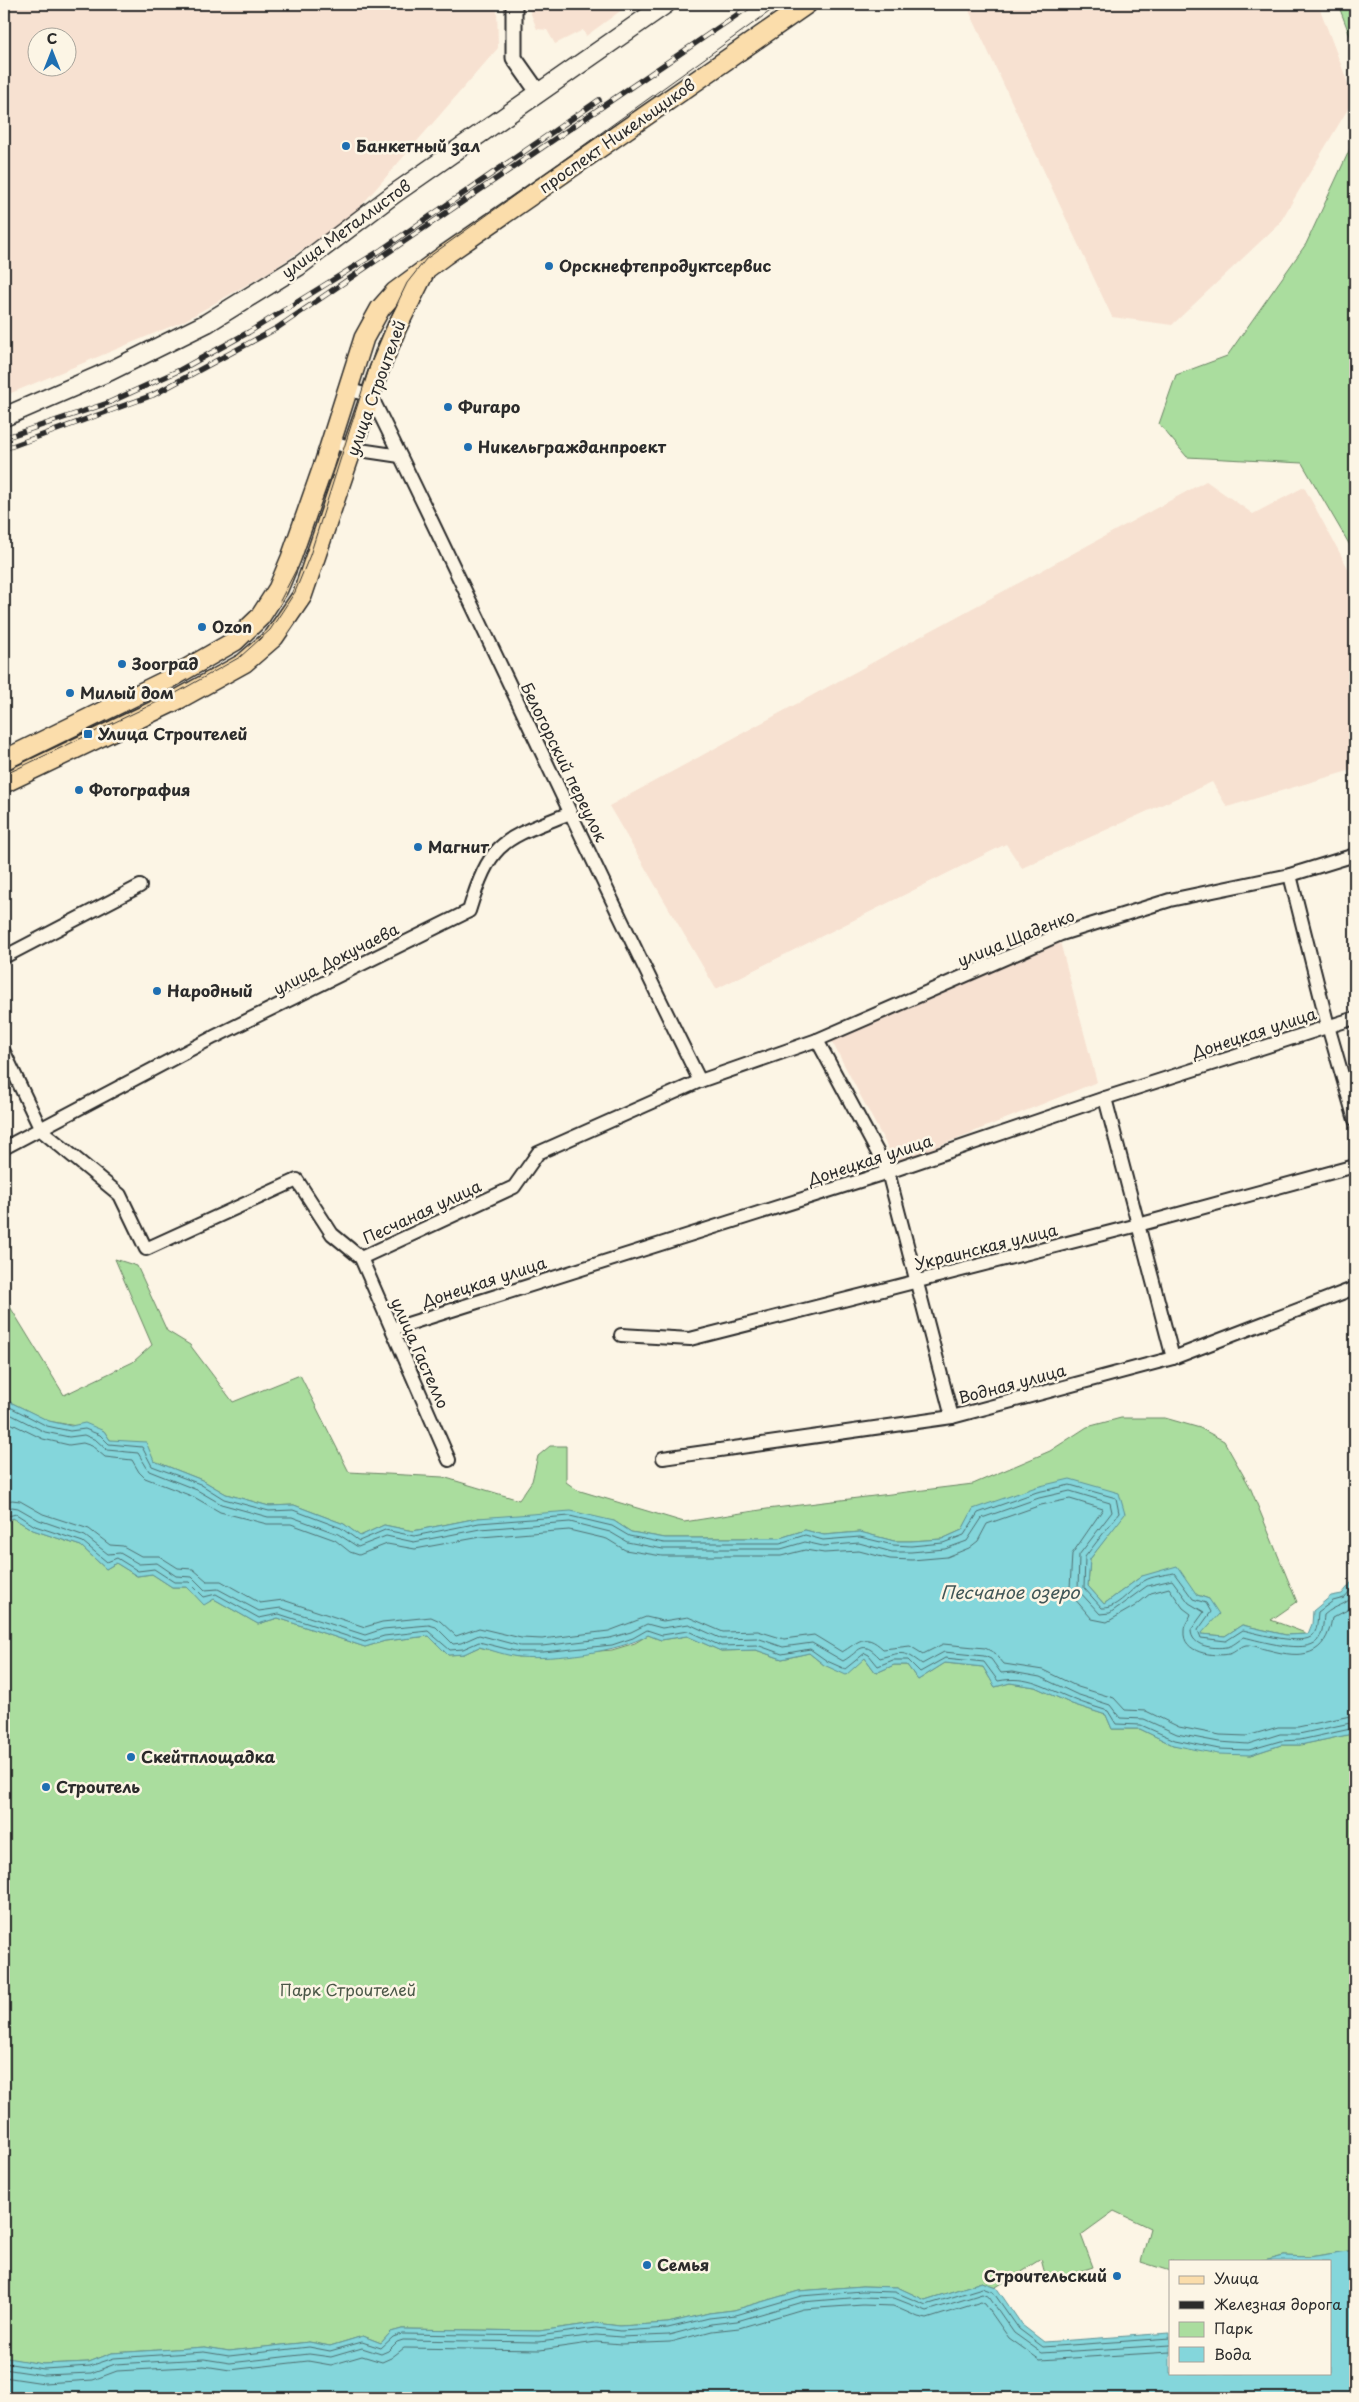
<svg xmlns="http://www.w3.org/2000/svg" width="1359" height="2402" font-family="'Playpen Sans',sans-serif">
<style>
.built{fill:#f7e1d1;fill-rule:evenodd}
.green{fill:#aadd9e;stroke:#6a8464}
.water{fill:#84d6db;stroke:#609295}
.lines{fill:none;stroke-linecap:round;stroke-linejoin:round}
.shore{stroke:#4f6f71;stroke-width:1}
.minor-casing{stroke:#2b2b2b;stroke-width:16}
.tertiary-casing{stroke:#2b2b2b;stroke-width:19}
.secondary-casing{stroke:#2b2b2b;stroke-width:21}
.primary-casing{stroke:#2b2b2b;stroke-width:22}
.minor{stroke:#fcf5e5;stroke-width:12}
.tertiary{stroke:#fcf5e5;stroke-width:15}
.secondary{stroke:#fcf5e5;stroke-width:18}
.primary{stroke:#fbddab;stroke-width:19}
.tram{stroke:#2b2b2b;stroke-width:1}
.rail-casing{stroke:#2b2b2b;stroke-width:5.5}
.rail{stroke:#fcf5e5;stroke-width:4;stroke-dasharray:11;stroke-linecap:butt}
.poi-dot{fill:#1f6fb2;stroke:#fcf5e5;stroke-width:2}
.labels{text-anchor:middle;stroke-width:5;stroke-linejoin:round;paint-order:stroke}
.street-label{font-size:16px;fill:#2b2b2b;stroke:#fcf5e5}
.poi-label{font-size:16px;font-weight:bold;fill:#2b2b2b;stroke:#fcf5e5;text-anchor:start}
.park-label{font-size:16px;fill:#4b5848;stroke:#fcf5e5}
.water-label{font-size:18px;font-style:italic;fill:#415657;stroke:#fcf5e5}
</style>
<rect width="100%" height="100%" fill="#fcf5e5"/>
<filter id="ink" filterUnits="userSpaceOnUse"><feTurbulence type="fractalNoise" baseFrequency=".02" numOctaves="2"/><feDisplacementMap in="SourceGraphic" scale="10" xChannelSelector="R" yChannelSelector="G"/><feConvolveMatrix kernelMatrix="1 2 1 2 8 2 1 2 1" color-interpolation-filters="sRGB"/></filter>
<g filter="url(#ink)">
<!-- built -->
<g class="built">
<path d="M4 4H497L498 48 353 215 274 269 184 321 4 396ZM38 38H68V68H38Z"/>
<path d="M527 4H630L586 36 583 30 555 44 547 30 537 29Z"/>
<path d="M966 4H1318L1354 99 1279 224 1172 325 1112 317Z"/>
<path d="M1206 481 1253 514 1304 487 1355 581V769L1227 807 1212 782 1022 868 1006 844 716 989 609 806Z"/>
<path d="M1059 938 1097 1082 896 1163 830 1038Z"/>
</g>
<!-- green -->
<g class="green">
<path d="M1338 4H1355V49Z"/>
<path d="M1355 138V554L1302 463 1187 457 1159 424 1176 375 1227 356 1306 244Z"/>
<path d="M115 1259 137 1266 167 1331 190 1345 233 1402 300 1375 349 1472 443 1477 519 1500 532 1481 538 1456 550 1446H566V1482L577 1490 684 1522 767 1509 973 1484 1050 1451 1087 1427 1121 1418H1165L1200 1428 1224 1441 1250 1487 1297 1602 1271 1620 1308 1634 1286 1635 1242 1625 1225 1636 1201 1634 1209 1599 1142 1576 1104 1604 1088 1586 1090 1559 1124 1514 974 1509 962 1530 942 1539 911 1541H894L860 1532 824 1535 805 1530 780 1538H665L631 1532 614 1521 478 1518 413 1531 384 1525 360 1536 344 1524 294 1505 269 1506 226 1494 202 1480 154 1461 110 1440 104 1431 48 1421 8 1401 4 1388V1297L64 1395 133 1362 152 1345Z"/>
<path d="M13 1518 33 1530 81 1546 106 1569 116 1563 137 1576 152 1574 172 1587H187L204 1604 214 1599 258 1624 278 1618 365 1647 385 1641 429 1636 448 1655 464 1654 479 1647 518 1657 612 1650 635 1643 648 1635 661 1640 687 1636 721 1651 756 1650 782 1659 809 1653 824 1665 865 1658 876 1673 894 1665H907L918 1680 945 1663 983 1667 995 1687 1010 1683 1035 1687 1072 1704 1106 1715 1112 1729H1140L1173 1745 1250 1755 1281 1745H1300L1352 1734 1355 1731V2250L1309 2257 1284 2256 1264 2261H1170V2271L1141 2262 1150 2228 1114 2211 1081 2235 1093 2267 1047 2282 1041 2259 996 2287 982 2282 925 2300 897 2287 862 2286 799 2291 734 2310 709 2313 668 2323 620 2326 595 2323 539 2331 402 2329 391 2332 381 2343 363 2336 330 2346 309 2342 229 2351 205 2347 112 2353 89 2362 43 2364 4 2358V1523Z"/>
</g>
<!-- water -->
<g class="water">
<path d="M4 1388 8 1401 49 1421 71 1426 85 1423 104 1431 110 1440 146 1442 154 1461 202 1480 226 1494 269 1506 294 1505 344 1524 360 1536 384 1525 413 1531 478 1518 571 1511 614 1521 631 1532 665 1538H780L805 1530 824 1535 860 1532 894 1541H911L942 1539 962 1530 973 1509 1036 1487 1070 1479 1119 1493 1125 1514 1090 1559 1088 1586 1104 1604 1142 1576 1177 1566 1197 1595 1209 1599 1219 1614 1201 1634 1225 1636 1242 1625 1286 1635 1308 1634 1312 1624 1313 1611 1331 1596 1342 1594 1355 1578V1731L1352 1734 1300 1745H1281L1250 1755 1218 1754 1173 1745 1140 1729H1112L1106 1715 1072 1704 1035 1687 1010 1683 995 1687 983 1667 945 1663 918 1680 907 1665H894L876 1673 865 1658 846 1675 824 1665 809 1653 782 1659 756 1650 721 1651 687 1636 661 1640 648 1635C620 1652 552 1660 520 1657 507 1656 492 1650 479 1647L464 1654 448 1655 429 1636 385 1641 365 1647 278 1618 258 1624 214 1599 204 1605 187 1587H172L152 1574 137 1576 116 1563 106 1569 81 1546 33 1530 13 1518 4 1523Z"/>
<path d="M1355 2250V2398H4V2358H7L43 2364 89 2362 112 2353 205 2347 229 2351 309 2342 330 2346 363 2336 381 2343 391 2332 402 2329 539 2331 595 2323 620 2326 668 2323 709 2313 734 2310 799 2291 862 2286 897 2287 925 2300 982 2282 996 2287 1022 2325 1044 2342 1170 2333V2373H1330V2261H1264L1284 2256 1309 2257Z"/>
</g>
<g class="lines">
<!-- shore -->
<g class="shore">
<path d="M4 1404 47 1426 70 1431 85 1429 100 1435 109 1444 142 1447 152 1466 200 1484 224 1499 269 1511 293 1510 341 1528 359 1541 385 1530 414 1536 479 1523 570 1516 612 1526 629 1536 664 1543H780L805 1535 823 1540 860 1537 893 1545 911 1546 943 1543 964 1535 978 1513 1037 1492 1070 1485 1116 1498 1119 1513 1085 1557 1084 1588 1102 1608C1118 1609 1131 1588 1144 1581 1152 1576 1165 1575 1174 1573L1193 1599 1206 1603 1211 1612 1198 1630 1201 1638 1226 1641 1243 1630C1256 1633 1304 1647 1313 1635 1318 1629 1317 1620 1318 1612L1333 1601 1344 1598 1355 1585"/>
<path d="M4 1411 45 1432 69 1437 84 1435 96 1440 107 1450 138 1453 149 1471 197 1490 221 1504 268 1517H292L338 1534 358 1547 386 1536 414 1542 480 1529 570 1522 610 1532 627 1542 663 1549H781L805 1542 823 1546 859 1543 892 1552H911L945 1549 967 1541 982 1518 1039 1498 1070 1491 1110 1503 1112 1512 1079 1555 1078 1590 1100 1614 1110 1613 1147 1586 1172 1580 1189 1603 1204 1612 1191 1630C1191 1647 1214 1649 1227 1647 1233 1646 1239 1640 1244 1637 1260 1641 1305 1654 1317 1641 1323 1634 1323 1624 1324 1615 1336 1604 1346 1607 1355 1593"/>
<path d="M4 1420 43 1439 69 1445 83 1443 92 1446 105 1457 132 1460 139 1472 145 1478 194 1497 220 1512 267 1524H291L335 1540 350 1552 359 1555 387 1544 415 1549 481 1537 569 1530 607 1539 625 1550 662 1556H781L805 1550 824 1553 859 1551 890 1559 912 1560 947 1557 969 1548 978 1541 987 1524 1041 1505 1070 1499 1103 1509 1072 1554 1070 1588 1074 1598 1092 1619 1107 1622 1135 1606 1151 1593 1169 1588 1183 1608 1191 1614C1189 1620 1184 1624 1184 1631 1182 1653 1213 1657 1229 1654 1235 1653 1240 1646 1246 1645 1252 1644 1262 1649 1269 1650 1302 1659 1326 1657 1332 1618L1355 1606"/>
<path d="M4 1502 12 1500 20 1501 43 1514 89 1529 110 1545 123 1546 141 1556H159L178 1568 193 1569 207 1581H221L260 1603 283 1600 365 1627 382 1622 431 1617 440 1621 456 1636 479 1628 521 1638 542 1639 609 1631 646 1617 663 1621 688 1617 723 1632 758 1631 784 1639 814 1635 842 1652C858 1643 864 1631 883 1649L910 1646 923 1654 943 1644 985 1648 995 1653 1004 1664 1043 1670 1078 1687 1114 1698 1125 1710 1146 1711 1179 1727 1220 1735 1247 1736 1278 1727H1298L1355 1715"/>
<path d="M4 1510 12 1507 18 1508 39 1520 85 1536 108 1554 120 1553 139 1564 157 1563 176 1576 192 1577 205 1590 218 1589 259 1611 281 1608 365 1635 383 1629 429 1625 436 1627 453 1644 461 1643 479 1635 520 1646H542L610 1638 631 1632 647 1624 662 1628 689 1624 722 1639 757 1638 783 1647 812 1643 843 1661C861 1651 861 1638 880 1658 901 1652 904 1650 922 1664L944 1652 984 1656 991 1659 1001 1673 1012 1672 1040 1677 1076 1694 1110 1705 1120 1718 1144 1719 1177 1734 1219 1742 1248 1744 1280 1734H1299L1355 1722"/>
<path d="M4 1517 16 1514 35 1526 83 1542 107 1562 117 1558 138 1571 154 1569 174 1582H189L204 1597 216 1594 259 1618 279 1614 365 1642 384 1636 428 1631 450 1650 463 1649 479 1642 519 1652H543L612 1645 633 1638 647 1630 662 1635 688 1631 721 1646 757 1645 782 1654 810 1649 827 1661 845 1669 865 1653 869 1655 878 1666 893 1660H908L920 1672 945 1658 984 1662 998 1681C1029 1675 1045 1688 1073 1699 1084 1704 1096 1707 1108 1711L1116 1724 1141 1725 1175 1740 1219 1749 1249 1750 1280 1741 1300 1740 1355 1728"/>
<path d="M4 2363 44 2369 90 2366 114 2358 204 2352 229 2356 309 2347 330 2351 362 2342 381 2348 393 2337 402 2334 539 2336 596 2328 621 2331 668 2328 709 2318 736 2315 801 2296 862 2291 895 2292 926 2305 982 2288 993 2292 1019 2329 1043 2347 1170 2338"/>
<path d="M4 2369 44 2375 91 2373 115 2364 204 2359 230 2363 309 2354 331 2357 362 2348 381 2354 388 2351 397 2342 403 2340 539 2342 596 2335 621 2337 669 2335 711 2324 737 2321 802 2302 862 2297 894 2298 927 2311 982 2294 989 2297 1014 2333 1042 2353 1170 2345"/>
<path d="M4 2377 44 2383 93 2380 117 2371 204 2366 230 2370 308 2361 331 2365 362 2356 382 2362 391 2358 404 2348 540 2350 596 2342 621 2344 670 2342 712 2331 739 2328 803 2309 863 2305 893 2306 918 2317 927 2319 981 2302 985 2304 1009 2338 1040 2360 1170 2352"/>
</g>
<!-- minor casing -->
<g class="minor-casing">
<g id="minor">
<path d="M347 389 371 396C483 623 587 854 700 1081"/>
<path d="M331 441 353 449 400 456"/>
<path d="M1290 875 1328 1026 1355 1120"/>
<path d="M4 957 140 886"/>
<path d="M817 1040 888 1172 952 1417"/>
<path d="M4 1052 41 1130 120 1195 146 1249 297 1180 332 1234 361 1258 514 1187 538 1153 700 1081 817 1040 1061 934 1170 900 1290 875 1355 855"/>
<path d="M1105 1098 1173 1358"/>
<path d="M4 1148 214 1037 469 911C491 839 503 840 570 813"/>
<path d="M361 1258 449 1460"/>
<path d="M392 1329 888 1172 1105 1098 1355 1018"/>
<path d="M621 1335 690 1339 1138 1225 1355 1166"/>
<path d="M663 1458 952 1417 1173 1358 1355 1288"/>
</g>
</g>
<!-- tertiary casing -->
<g class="tertiary-casing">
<path id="tertiary" d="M514 4V58L538 92"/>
</g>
<!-- secondary casing -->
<g class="secondary-casing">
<path id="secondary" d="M4 417 110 371 207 323 299 266 394 194 666 4"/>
</g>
<!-- primary casing -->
<g class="primary-casing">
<g id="primary">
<path d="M4 760 169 679 235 641 260 617 278 589 291 558 324 464 364 338 380 309 395 292 445 255 807 4"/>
<path d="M4 783 179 699 244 663 274 637 302 596 379 370 397 327 424 273"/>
</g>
</g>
<!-- minor -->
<use href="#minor" class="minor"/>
<!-- tertiary -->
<use href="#tertiary" class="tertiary"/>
<!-- secondary -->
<use href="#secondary" class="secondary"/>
<!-- primary -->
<use href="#primary" class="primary"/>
<!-- tram -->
<g class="tram">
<path d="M280 601 297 568"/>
<path d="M4 775 176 693 240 657 270 630 295 592 310 555 375 350 407 283 426 259 780 4"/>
</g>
<!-- rail casing -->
<g class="rail-casing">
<g id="rail">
<path d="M4 438 108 403 180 370 249 332 381 250 599 100"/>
<path d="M4 449 153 395 277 328 753 4"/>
</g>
</g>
<!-- rail -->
<use href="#rail" class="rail"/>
</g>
</g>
<!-- markers -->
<g class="poi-dot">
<circle cx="346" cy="146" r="5"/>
<circle cx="549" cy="266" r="5"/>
<circle cx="448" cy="407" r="5"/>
<circle cx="468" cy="447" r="5"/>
<circle cx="202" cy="627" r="5"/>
<circle cx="122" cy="664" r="5"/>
<circle cx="70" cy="693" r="5"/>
<rect x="83" y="729" width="10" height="10" rx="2.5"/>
<circle cx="79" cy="790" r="5"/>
<circle cx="418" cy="847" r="5"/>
<circle cx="157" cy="991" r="5"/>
<circle cx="131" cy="1757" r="5"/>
<circle cx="46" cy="1787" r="5"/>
<circle cx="647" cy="2265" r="5"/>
<circle cx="1117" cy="2276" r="5"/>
</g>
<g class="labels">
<!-- street labels -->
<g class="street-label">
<text transform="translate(617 136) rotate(-35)" y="6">проспект Никельщиков</text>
<text transform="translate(346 229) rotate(-36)" y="6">улица Металлистов</text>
<text transform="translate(376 388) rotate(-70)" y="6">улица Строителей</text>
<text transform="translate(564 762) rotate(64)" y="6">Белогорский переулок</text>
<text transform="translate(1016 938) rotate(-22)" y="6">улица Щаденко</text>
<text transform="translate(336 959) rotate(-27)" y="6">улица Докучаева</text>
<text transform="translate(1254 1033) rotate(-18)" y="6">Донецкая улица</text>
<text transform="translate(870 1160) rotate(-18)" y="6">Донецкая улица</text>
<text transform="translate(422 1212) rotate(-25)" y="6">Песчаная улица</text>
<text transform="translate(986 1247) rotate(-14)" y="6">Украинская улица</text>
<text transform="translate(484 1282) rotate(-18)" y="6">Донецкая улица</text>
<text transform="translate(420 1353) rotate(66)" y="6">улица Гастелло</text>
<text transform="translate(1012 1384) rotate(-15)" y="6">Водная улица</text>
</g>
<!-- poi labels -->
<g class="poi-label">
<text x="356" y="152">Банкетный зал</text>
<text x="559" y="272">Орскнефтепродуктсервис</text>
<text x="458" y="413">Фигаро</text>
<text x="478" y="453">Никельгражданпроект</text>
<text x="212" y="633">Ozon</text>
<text x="132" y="670">Зооград</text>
<text x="80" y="699">Милый дом</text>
<text x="98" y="740">Улица Строителей</text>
<text x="89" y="796">Фотография</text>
<text x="428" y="853">Магнит</text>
<text x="167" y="997">Народный</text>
<text x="141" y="1763">Скейтплощадка</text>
<text x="56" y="1793">Строитель</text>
<text x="657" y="2271">Семья</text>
<text x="1107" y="2282" text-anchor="end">Строительский</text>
</g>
<!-- park labels -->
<g class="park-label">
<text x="348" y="1996">Парк Строителей</text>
</g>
<!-- water labels -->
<g class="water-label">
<text x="1010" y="1599">Песчаное озеро</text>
</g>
</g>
<!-- margin -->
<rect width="1359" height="2402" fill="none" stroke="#fcf5e5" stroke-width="20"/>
<rect x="10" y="10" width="1339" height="2382" fill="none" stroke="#2b2b2b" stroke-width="2" filter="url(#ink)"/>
<!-- legend -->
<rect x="1169" y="2260" width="162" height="115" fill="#fcf5e5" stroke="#a8a49b"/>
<rect x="1179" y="2276" width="25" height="8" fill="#fbddab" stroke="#a8a49b"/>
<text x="1214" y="2284" font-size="15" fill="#2b2b2b">Улица</text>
<rect x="1179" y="2301" width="25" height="8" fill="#2b2b2b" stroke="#a8a49b"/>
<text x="1214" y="2310" font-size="15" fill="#2b2b2b">Железная дорога</text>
<rect x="1179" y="2322" width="25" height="15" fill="#aadd9e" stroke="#a8a49b"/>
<text x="1214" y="2334" font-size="15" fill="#2b2b2b">Парк</text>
<rect x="1179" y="2347" width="25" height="15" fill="#84d6db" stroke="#a8a49b"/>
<text x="1214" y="2360" font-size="15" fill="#2b2b2b">Вода</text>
<!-- north arrow -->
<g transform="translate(52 52)"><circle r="24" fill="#fcf5e5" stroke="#a8a49b"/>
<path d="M0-4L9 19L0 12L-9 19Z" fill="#1f6fb2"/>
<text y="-8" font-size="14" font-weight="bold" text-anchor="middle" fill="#2b2b2b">С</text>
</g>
</svg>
